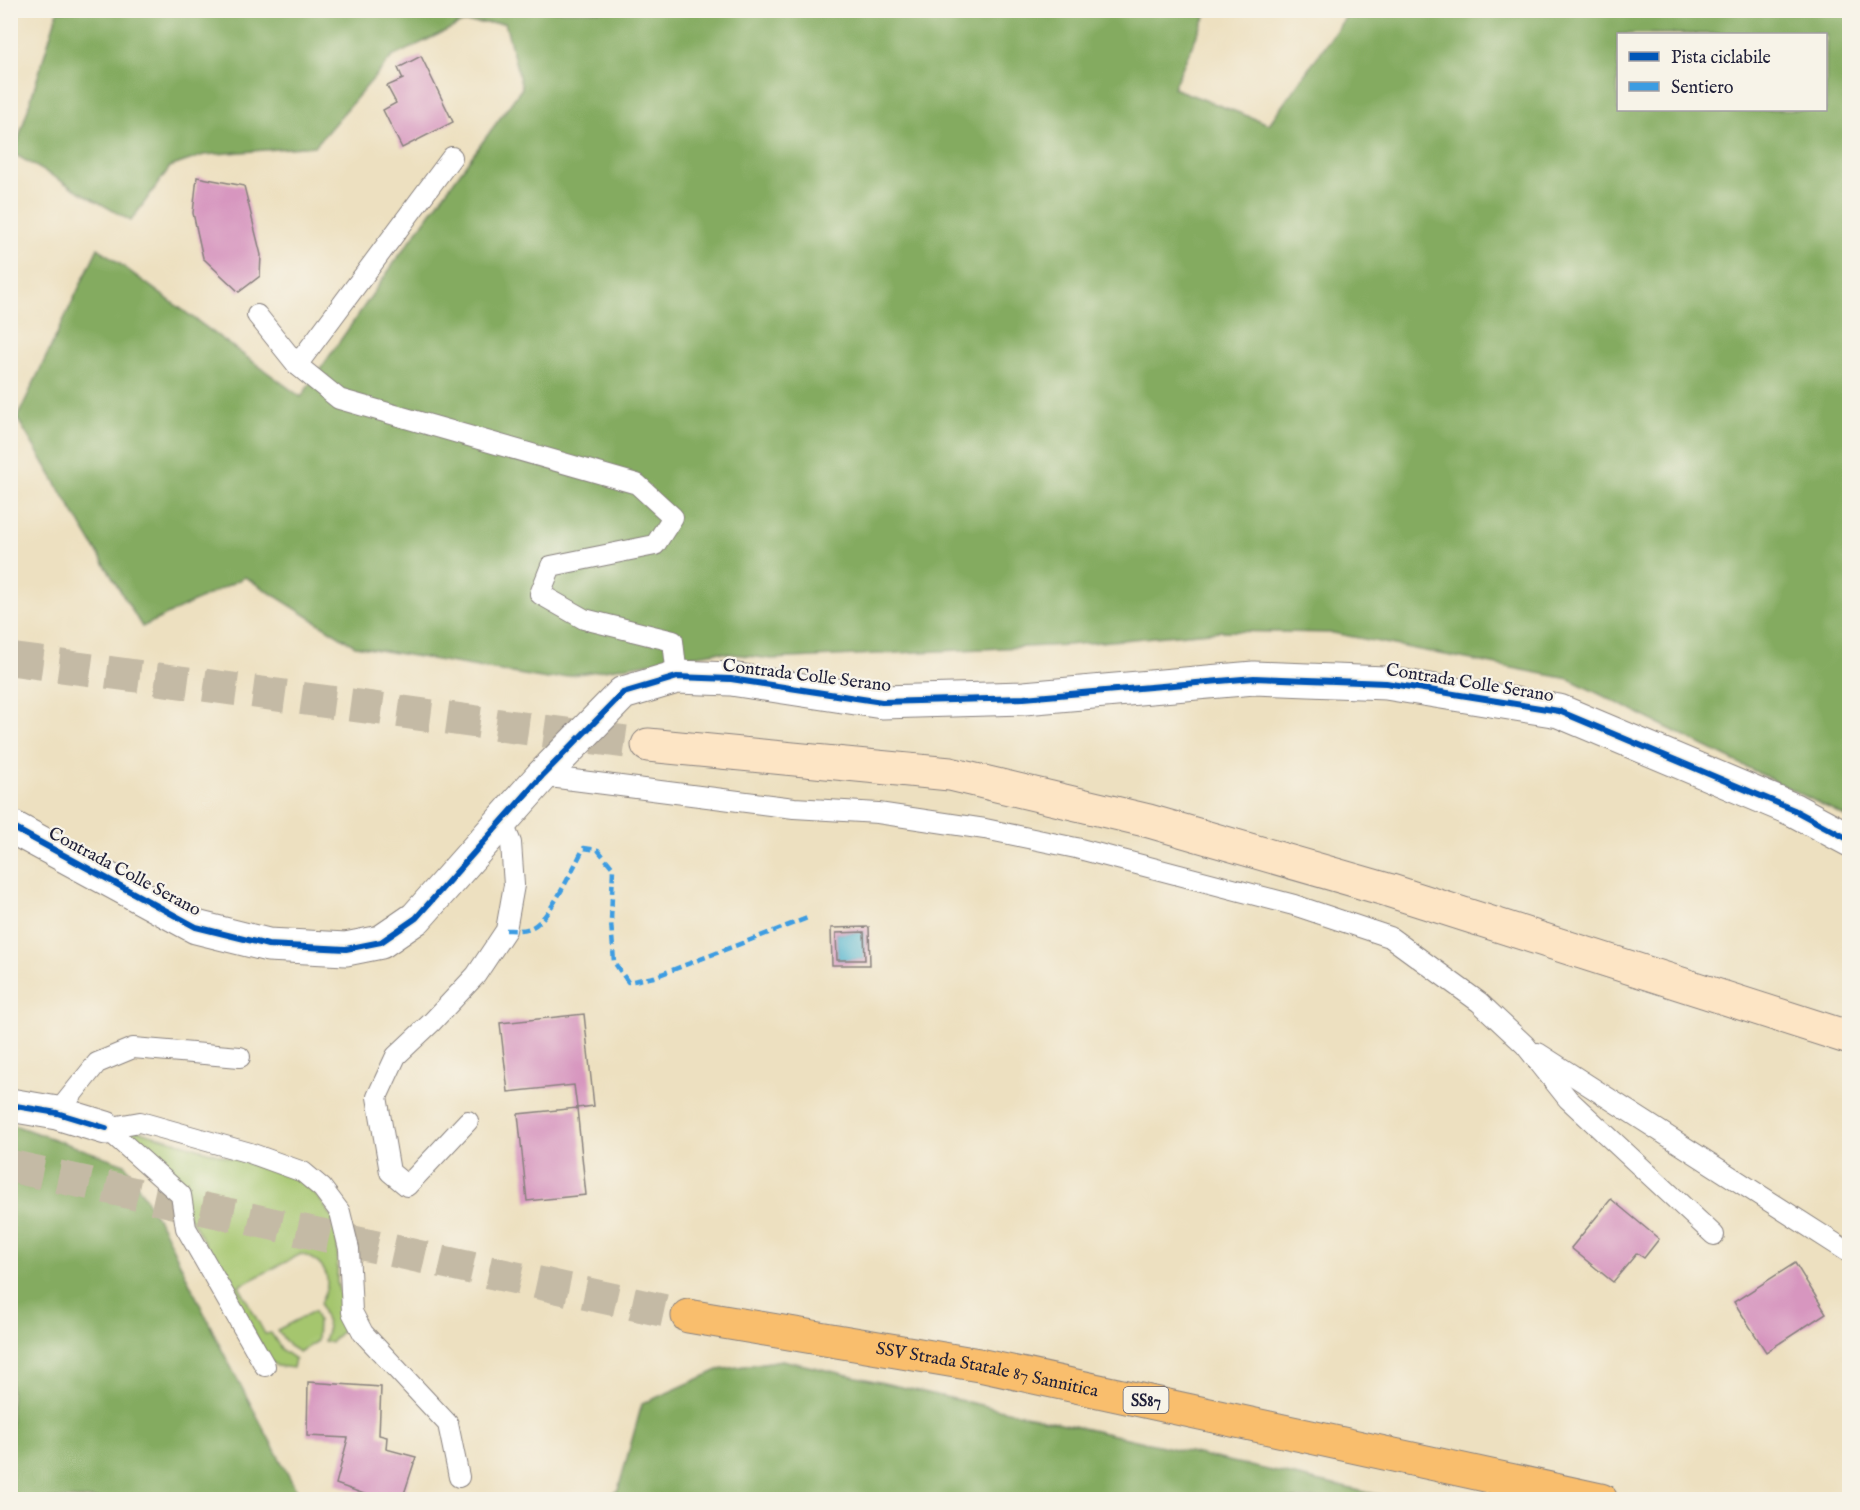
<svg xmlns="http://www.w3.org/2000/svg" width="1860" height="1510" font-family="'IM FELL English',serif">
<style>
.green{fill:#a5c66e;stroke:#647454;stroke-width:1.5}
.forest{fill:#84ab61;stroke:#53664e;stroke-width:1.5;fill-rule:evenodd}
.water{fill:#4fb3ce;stroke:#386a84;stroke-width:1.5}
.building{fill:#d796bf;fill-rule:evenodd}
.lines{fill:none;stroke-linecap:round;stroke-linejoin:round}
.secondary-tunnel{stroke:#c4baa5;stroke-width:33;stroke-dasharray:33 16;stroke-linecap:butt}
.lane-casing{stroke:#88817e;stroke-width:22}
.street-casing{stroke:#88817e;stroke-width:35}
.secondary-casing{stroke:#88817e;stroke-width:35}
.primary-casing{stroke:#88817e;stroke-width:35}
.lane{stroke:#fff;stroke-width:20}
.street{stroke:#fff;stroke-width:33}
.secondary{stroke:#fde5c5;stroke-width:33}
.primary{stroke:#f9be6d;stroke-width:33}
.quiet{stroke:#3c9ce2;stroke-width:4.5;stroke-dasharray:9 4.5;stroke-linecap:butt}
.cycleway-casing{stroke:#f7f3e8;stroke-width:10}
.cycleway{stroke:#0057b8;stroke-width:6}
.labels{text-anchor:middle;stroke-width:4.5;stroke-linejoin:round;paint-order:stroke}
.shield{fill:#f7f3e8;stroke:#62616f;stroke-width:1.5}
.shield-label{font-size:16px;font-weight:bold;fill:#22223b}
.street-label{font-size:18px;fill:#22223b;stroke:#f7f3e8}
</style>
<rect width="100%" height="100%" fill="#f7f3e8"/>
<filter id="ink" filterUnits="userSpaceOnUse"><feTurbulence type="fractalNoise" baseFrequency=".0167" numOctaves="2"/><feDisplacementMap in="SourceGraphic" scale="12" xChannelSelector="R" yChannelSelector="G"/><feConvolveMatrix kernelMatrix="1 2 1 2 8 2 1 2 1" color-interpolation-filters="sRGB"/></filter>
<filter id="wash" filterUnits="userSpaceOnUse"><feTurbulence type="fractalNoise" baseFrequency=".008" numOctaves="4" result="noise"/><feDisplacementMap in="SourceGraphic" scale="24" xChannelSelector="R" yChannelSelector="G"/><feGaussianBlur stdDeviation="1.35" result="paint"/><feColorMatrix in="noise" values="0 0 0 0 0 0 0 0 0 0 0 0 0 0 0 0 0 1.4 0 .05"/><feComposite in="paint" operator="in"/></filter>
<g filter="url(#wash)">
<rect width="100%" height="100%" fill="#ede0c0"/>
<!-- green -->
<g class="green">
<path d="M133 1129 296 1177 319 1198 333 1218 338 1244 337 1282 347 1325 331 1343 324 1341 328 1327 320 1303C334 1280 327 1263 301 1254L239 1286 265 1334 271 1333 282 1350 295 1359 293 1368 277 1366 269 1360 194 1224 135 1144Z"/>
<path d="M314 1311 318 1321 317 1341 299 1352 289 1346 277 1330Z"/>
</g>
<!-- forest -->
<g class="forest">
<path d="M58 11H1208L1173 88 1269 124 1350 11H1840L1850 15 1849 818 1569 679 1333 633 1221 631 1067 645 771 659 717 652 547 679 355 646 245 577 142 627 17 418 98 248 301 397 399 256 522 88 505 23H462L392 57 315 146 204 155 170 167 131 221 14 154ZM1618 34H1826V110H1618Z"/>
<path d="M11 1124 125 1164 163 1228 223 1352 301 1499H11Z"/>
<path d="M782 1360 1396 1499H604L618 1490 642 1404 718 1370Z"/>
</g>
<!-- water -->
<path class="water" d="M864 932 865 960H837L836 933Z"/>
<g id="blocks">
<!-- building -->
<g class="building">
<path d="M421 56 453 122 402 148 383 110 396 103 387 86 403 79 398 68Z"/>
<path d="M197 177 244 186 261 255 260 276 239 292 203 258 193 213Z"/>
<path d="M869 927 870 965H832L831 928ZM864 932 865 960H837L836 933Z"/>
<path d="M584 1014 594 1106 577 1108 574 1085 508 1092 500 1023Z"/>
<path d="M577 1108 586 1195 527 1201 518 1114Z"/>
<path d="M1611 1199 1659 1239 1644 1258 1637 1253 1613 1282 1571 1248Z"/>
<path d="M1795 1263 1826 1313 1766 1352 1734 1302Z"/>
<path d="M308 1382 381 1387 379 1435 387 1437 386 1449 416 1457 402 1500H381L336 1484 348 1438 307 1436Z"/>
</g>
</g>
</g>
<g filter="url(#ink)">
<use href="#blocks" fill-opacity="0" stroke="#88817e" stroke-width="1.5"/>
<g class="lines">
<!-- secondary-tunnel -->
<g class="secondary-tunnel">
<path d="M10 659 648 745"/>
<path d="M10 1166 688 1316"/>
</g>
<!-- lane casing -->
<g class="lane-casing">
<g id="lane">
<path d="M257 315 297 365 339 399 637 484 673 517 655 545 551 566 540 594 584 619 673 641 677 677"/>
<path d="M297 365 452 157"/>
<path d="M542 776 794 808 878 813 985 829 1076 848 1294 905 1390 937 1479 1002 1525 1045 1568 1099 1714 1235"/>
<path d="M1538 1053 1850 1253"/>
<path d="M57 1113 97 1063 133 1048 240 1057"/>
<path d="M468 1121 407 1186 390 1172 377 1097 396 1056 432 1022 476 975 506 930 514 885 511 843 502 821"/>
<path d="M106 1128 140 1122 250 1153 303 1172 322 1188 340 1212 349 1249 352 1312 363 1333 448 1424 459 1477"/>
<path d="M106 1128 181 1195 186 1228 265 1366"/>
</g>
</g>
<!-- street casing -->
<g class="street-casing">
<g id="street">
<path d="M10 826 196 927 268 945 346 949 381 942 416 918 542 776 623 693 677 677 731 679 882 702 1024 698 1254 678 1386 683 1559 711 1794 810 1850 840"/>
<path d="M10 1105 57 1113 106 1128"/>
</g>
</g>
<!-- secondary casing -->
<g class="secondary-casing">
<path id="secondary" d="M648 745 950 774 1149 821 1388 890 1850 1038"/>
</g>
<!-- primary casing -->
<g class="primary-casing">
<g id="primary">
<path id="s1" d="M688 1316 979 1365 1601 1500"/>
</g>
</g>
<!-- lane -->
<use href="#lane" class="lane"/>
<!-- street -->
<use href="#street" class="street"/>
<!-- secondary -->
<use href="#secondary" class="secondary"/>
<!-- primary -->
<use href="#primary" class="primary"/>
<!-- quiet -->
<path class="quiet" d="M506 930C513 930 523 931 530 928 549 922 573 867 584 848L598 850 613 868 611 922 614 962 628 982 654 977 810 917"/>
<!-- cycleway casing -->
<g class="cycleway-casing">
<g id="cycleway">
<path d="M10 826 196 927 268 945 346 949 381 942 416 918 542 776 623 693 677 677 731 679 882 702 1024 698 1254 678 1386 683 1559 711 1794 810 1850 840"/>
<path d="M10 1105 57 1113 106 1128"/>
</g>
</g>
<!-- cycleway -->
<use href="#cycleway" class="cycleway"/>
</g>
</g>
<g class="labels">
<!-- shield labels -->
<rect class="shield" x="1123.5" y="1387" width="45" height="26" rx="4.5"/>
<g class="shield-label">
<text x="1146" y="1406">SS87</text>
</g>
<!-- street labels -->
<g class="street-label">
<text transform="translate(807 675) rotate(7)" y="6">Contrada Colle Serano</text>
<text transform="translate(1470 682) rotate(9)" y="6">Contrada Colle Serano</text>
<text transform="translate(125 871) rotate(28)" y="6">Contrada Colle Serano</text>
<text dy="6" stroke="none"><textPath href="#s1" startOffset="304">SSV Strada Statale 87 Sannitica</textPath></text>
</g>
</g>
<!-- margin -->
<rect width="1860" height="1510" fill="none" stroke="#f7f3e8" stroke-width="36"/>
<!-- legend -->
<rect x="1617" y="33" width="210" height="78" fill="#f7f3e8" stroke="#a29fa3" stroke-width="1.5"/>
<rect x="1629" y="52" width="30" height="9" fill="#0057b8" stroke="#a29fa3" stroke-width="1.5"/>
<text x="1671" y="63" font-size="18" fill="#22223b">Pista ciclabile</text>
<rect x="1629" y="82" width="30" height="9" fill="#3c9ce2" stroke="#a29fa3" stroke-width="1.5"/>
<text x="1671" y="93" font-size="18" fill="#22223b">Sentiero</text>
</svg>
